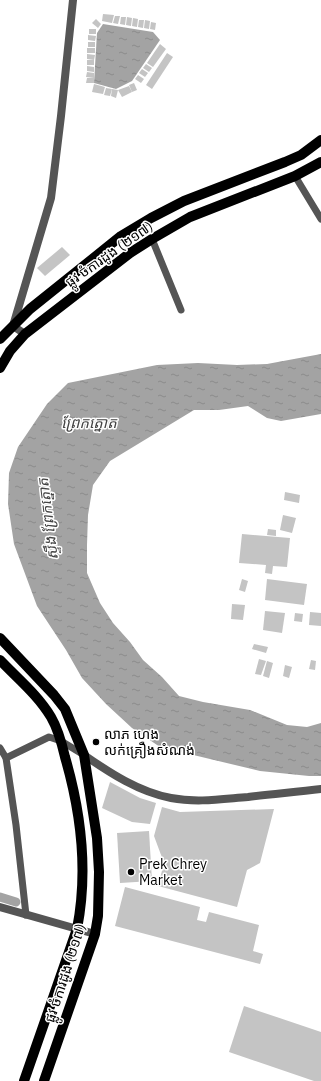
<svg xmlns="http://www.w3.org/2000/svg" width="321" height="1081" font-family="'IBM Plex Sans','Noto Sans Khmer',sans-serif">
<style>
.water{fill:url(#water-ripples)}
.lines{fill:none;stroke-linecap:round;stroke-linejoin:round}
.canal{stroke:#a3a3a3;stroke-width:9}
.building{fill:#c4c4c4}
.minor{stroke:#555;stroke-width:7}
.tertiary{stroke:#555;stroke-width:8}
.primary{stroke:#000;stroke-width:10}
.poi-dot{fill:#000;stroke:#fff;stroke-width:1.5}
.labels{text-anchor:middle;stroke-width:3;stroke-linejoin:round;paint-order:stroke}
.street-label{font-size:14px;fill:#000;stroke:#fff}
.poi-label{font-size:14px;fill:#000;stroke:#fff;text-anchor:start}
.water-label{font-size:15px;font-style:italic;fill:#444;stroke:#fff}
</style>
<defs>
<pattern id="water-ripples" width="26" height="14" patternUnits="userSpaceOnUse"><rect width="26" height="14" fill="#a3a3a3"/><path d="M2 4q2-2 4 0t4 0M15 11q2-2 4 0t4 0" fill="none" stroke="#8b8b8b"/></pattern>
</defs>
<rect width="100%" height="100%" fill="#fff"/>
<!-- water -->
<g class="water">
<path d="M103 24 153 32 160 40 132 81 116 89 94 83 97 33Z"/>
<path d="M321 354V414L281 421 267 418 248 406 219 410H194L110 461 93 485 88 515 87 545V573L100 603 113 623 130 642 143 660 162 677 179 696 203 702 250 710 287 725 307 727 321 723V776H309L260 771 160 747 132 728 106 704 82 678 66 650 37 606 14 544 8 504 9 473 18 447 47 404 68 383 157 365 198 363 237 365 267 364Z"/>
</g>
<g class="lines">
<!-- canal -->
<path class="canal" d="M0 897 16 902"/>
</g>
<!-- building -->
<g class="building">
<path d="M103 14 114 15 112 23 102 21Z"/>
<path d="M115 16H120L118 24 113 23Z"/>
<path d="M121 17H126L125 25 120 24Z"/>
<path d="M127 17 132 18 131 26 126 25Z"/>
<path d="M133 18 138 19 137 27 132 26Z"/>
<path d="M96 19 101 24 98 28 92 23Z"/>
<path d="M139 20H144L143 28 138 27Z"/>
<path d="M145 20 150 21 149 29 144 28Z"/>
<path d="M151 22 156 23 155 30 150 29Z"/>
<rect x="89" y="29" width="7" height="5"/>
<path d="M88 35 96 36 95 41 88 40Z"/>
<rect x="88" y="42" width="7" height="5"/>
<path d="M160 44 166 49 153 67 147 63Z"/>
<rect x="87" y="48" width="8" height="5"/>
<path d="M167 53 173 57 152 89 146 85Z"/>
<path d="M87 54 95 55 94 60 87 59Z"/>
<rect x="87" y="60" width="7" height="5"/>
<path d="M146 64 152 68 149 72 143 68Z"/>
<path d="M87 66 94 67V72L87 71Z"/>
<path d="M142 69 148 73 145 77 139 73Z"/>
<path d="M87 72 94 73V78L86 77Z"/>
<path d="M138 75 144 79 141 83 135 79Z"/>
<path d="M87 78H94V83H86Z"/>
<path d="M134 83 137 90 132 92 129 85Z"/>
<path d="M94 84 105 87 103 94 92 92Z"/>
<path d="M129 86 132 92 122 97 118 90Z"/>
<path d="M106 88 112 89 110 96 104 95Z"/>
<path d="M112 89 118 90 116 98 111 96Z"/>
<path d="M62 247 70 255 45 276 37 268Z"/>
<path d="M285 492 300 495 299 503 284 500Z"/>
<path d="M283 515 296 518 292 533 280 530Z"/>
<path d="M268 529 276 530V536L267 535Z"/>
<path d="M242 534 290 538 287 567 273 566 272 574 265 573 266 565 239 563Z"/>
<path d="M242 579 248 581 245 592 239 590Z"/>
<path d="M267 579 307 584 304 605 265 600Z"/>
<path d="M232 604 245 605 243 620 231 619Z"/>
<path d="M265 611 285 613 282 633 263 630Z"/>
<path d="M310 612 321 613V626L309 625Z"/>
<path d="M295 613 303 614 302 622 294 621Z"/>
<path d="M254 644 268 647 266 653 252 649Z"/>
<path d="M259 659 266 661 261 675 255 674Z"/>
<path d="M311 660 316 661 315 670 309 669Z"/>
<path d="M267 661 273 663 269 678 263 676Z"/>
<path d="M285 665 292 667 289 678 283 676Z"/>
<path d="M110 782 140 798 156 803 150 824 132 822 102 808Z"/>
<path d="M162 807 180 812 274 809 260 863 247 870 237 907 158 886 164 863 154 836Z"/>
<path d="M149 831 152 881 120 883 117 833Z"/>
<path d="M125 887 200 907 197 920 206 922 209 912 259 925 253 951 263 954 260 964 115 926Z"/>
<path d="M244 1006 321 1032V1081H314L229 1052Z"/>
</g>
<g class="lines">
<!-- minor -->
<g class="minor">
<path d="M295 176 321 219"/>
<path d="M152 239 181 310"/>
<path d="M0 748 6 758 16 825 26 915"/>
<path d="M6 758 49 737 61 741 84 755"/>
</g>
<!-- tertiary -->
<g class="tertiary">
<path d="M25 334 13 326 51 198 61 116 73 0"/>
<path d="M84 755C110 773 139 792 171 798 197 803 222 799 248 797 272 794 297 792 321 789"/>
<path d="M0 907 95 934"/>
</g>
<!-- primary -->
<g class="primary">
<path d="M0 339 30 309 121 236 151 218 184 201 285 162 301 155 321 140"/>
<path d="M0 368 10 351 25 334 130 253 152 239 190 217 295 176 321 162"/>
<path d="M0 638 54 695 65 709 84 755 97 838 99 872 98 916 95 934 44 1081"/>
<path d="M0 660C17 678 38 695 51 717 58 729 62 744 65 757 81 812 88 873 77 929L24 1081"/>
</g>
</g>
<!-- markers -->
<g class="poi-dot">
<circle cx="96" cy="742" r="4"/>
<circle cx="131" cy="872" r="4"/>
</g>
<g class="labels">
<!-- street labels -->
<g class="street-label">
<text transform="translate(109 254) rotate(-35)" y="5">ផ្លូវ ចំការដូង (២១៧)</text>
<text transform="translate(65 973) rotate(-72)" y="5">ផ្លូវ ចំការដូង (២១៧)</text>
</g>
<!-- poi labels -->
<g class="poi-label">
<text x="104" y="739">លាភ ហេង<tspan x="104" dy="16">លក់គ្រឿងសំណង់</tspan></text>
<text x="139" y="869">Prek Chrey<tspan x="139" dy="16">Market</tspan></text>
</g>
<!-- water labels -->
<g class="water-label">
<text x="89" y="428">ព្រែកត្នោត</text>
<text transform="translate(48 519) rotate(-97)" y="5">ស្ទឹង ព្រែកត្នោត</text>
</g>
</g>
</svg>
